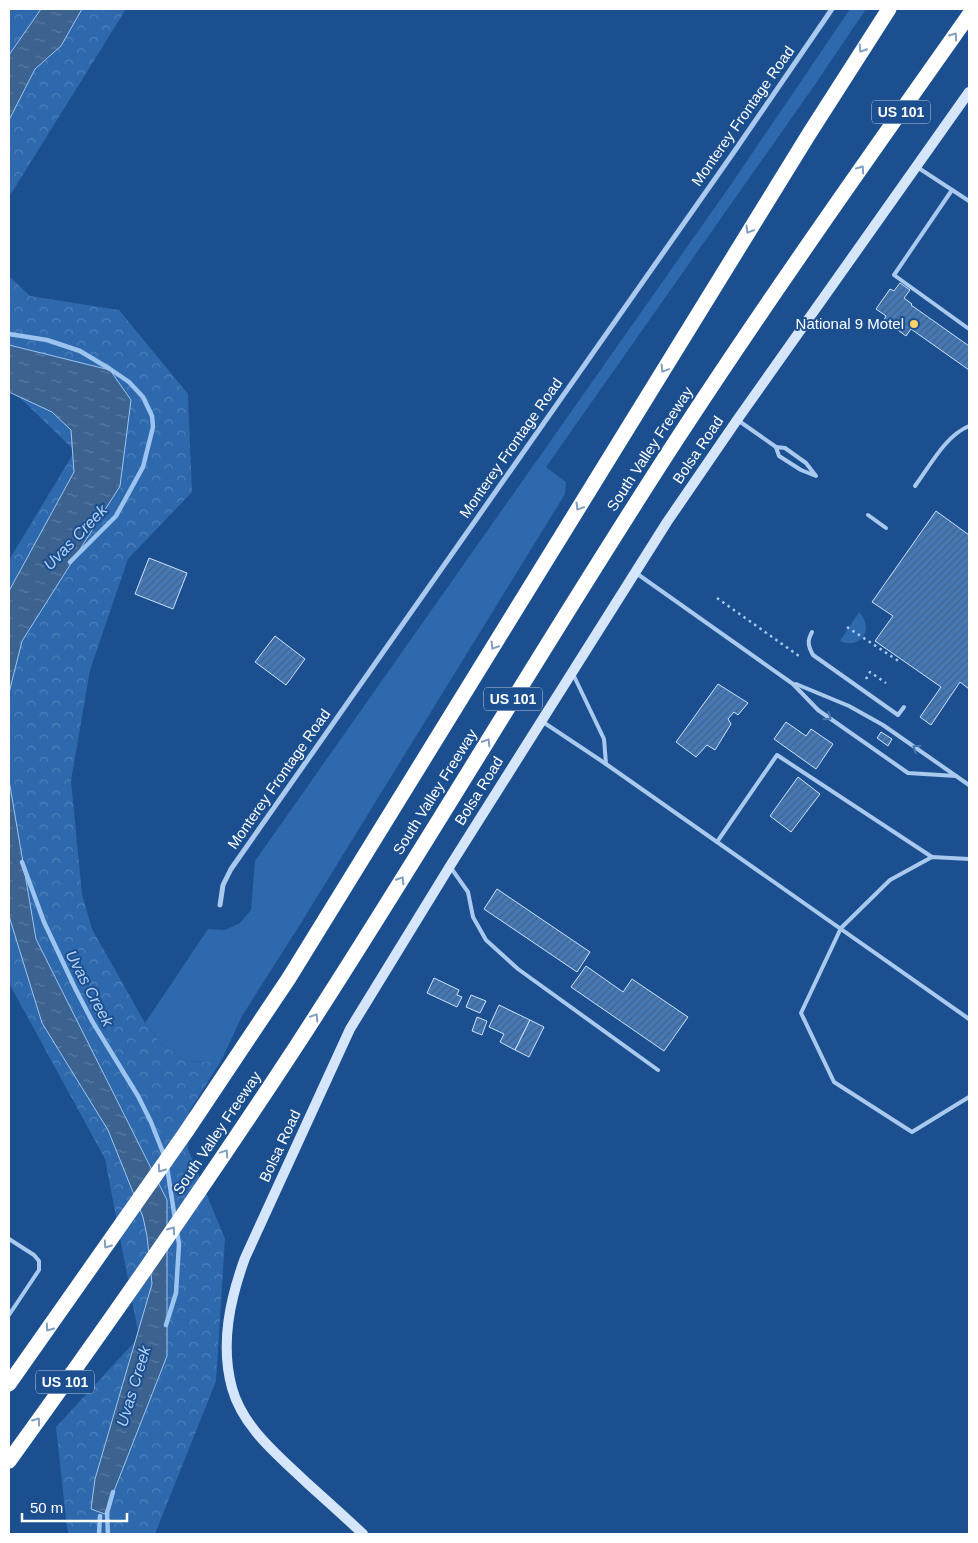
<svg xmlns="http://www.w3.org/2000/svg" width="978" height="1543" font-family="Arial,sans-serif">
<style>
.grass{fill:#2e69ad}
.forest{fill:url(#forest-crowns)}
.water{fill:url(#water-ripples);stroke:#9cc4f0}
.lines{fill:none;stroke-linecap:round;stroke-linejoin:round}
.stream{stroke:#9cc4f0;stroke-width:4.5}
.building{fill:url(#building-hatch);stroke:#cfe3fa}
.path{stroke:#a9c9ee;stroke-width:2.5;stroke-dasharray:2.5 4;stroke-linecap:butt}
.lane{stroke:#a9c9ee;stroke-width:4}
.street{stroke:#a9c9ee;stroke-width:5}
.secondary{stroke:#d6e6fa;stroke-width:10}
.highway{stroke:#fff;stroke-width:15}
.oneway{stroke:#829ec1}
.oneway2{stroke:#4674ac}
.poi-dot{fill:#ffd166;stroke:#1b4f8f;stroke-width:2}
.labels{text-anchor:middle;stroke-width:4;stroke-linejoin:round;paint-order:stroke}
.shield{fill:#1b4f8f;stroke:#bbcadd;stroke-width:1}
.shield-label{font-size:14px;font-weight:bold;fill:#fff}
.street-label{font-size:15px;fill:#fff;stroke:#1b4f8f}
.poi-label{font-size:15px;fill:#fff;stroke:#1b4f8f;text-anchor:end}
.water-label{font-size:16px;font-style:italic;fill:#b5d3f5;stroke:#1b4f8f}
</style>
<defs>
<pattern id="forest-crowns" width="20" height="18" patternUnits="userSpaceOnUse" patternTransform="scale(1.25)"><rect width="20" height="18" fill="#2e69ad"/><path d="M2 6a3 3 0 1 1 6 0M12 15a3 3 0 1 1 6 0" fill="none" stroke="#4d80b9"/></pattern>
<pattern id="water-ripples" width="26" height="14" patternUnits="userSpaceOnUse" patternTransform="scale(1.25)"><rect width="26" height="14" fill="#3c6290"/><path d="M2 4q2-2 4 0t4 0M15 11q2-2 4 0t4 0" fill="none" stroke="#597aa1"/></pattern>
<pattern id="building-hatch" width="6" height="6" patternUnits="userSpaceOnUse" patternTransform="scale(1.25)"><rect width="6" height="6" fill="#4478b7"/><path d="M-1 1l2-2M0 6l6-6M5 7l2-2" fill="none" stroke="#486282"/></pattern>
</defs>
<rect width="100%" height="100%" fill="#1b4f8f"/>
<!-- grass -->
<g class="grass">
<path d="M850 9H866L814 86 546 467 566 482 565 494 301 923 242 1016 221 1061 185 1062 160 1042 145 1023 208 929 225 930 240 923 251 910 255 861 732 183Z"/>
<path d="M859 612C875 629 861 650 840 641Z"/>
</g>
<!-- forest -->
<g class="forest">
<path d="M9 9H126L9 197Z"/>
<path d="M9 276 30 296 119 310 188 394 192 492 128 559 90 670 71 781 82 894 92 929 145 1023 160 1042 185 1062 221 1061 189 1112 188 1149 225 1239 216 1381 155 1534H69L67 1528 56 1427 139 1337 105 1159 9 983V560L75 451 9 387Z"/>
</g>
<!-- water -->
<g class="water">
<path d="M41 9H82L61 46 35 69 9 120V55Z"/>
<path d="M9 345 110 370 131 400 120 486 22 641 9 693V591L74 472 71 430 52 412 9 392Z"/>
<path d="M9 780 36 939 167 1200V1356L105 1514 91 1509 95 1479 152 1284 147 1236 143 1217 108 1130 42 1023 9 916Z"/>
</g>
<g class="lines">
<!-- stream -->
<g class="stream">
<path d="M9 334 47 340 80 351 110 369 129 382 143 397 152 416 153 427 143 467 116 516 70 562"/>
<path d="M22 862 44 922 75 988 92 1021 138 1096 151 1122 164 1155"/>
<path d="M167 1167 175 1219"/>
<path d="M166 1325 176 1293 179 1244 177 1232"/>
<path d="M99 1534 100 1516"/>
<path d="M108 1534 107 1513 113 1492"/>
</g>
</g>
<!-- building -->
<g class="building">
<path d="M900 283 910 290 904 298 912 304 911 305 969 346V370L911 329 906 336 884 320 886 316 876 309 890 289 894 291Z"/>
<path d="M936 511 969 535V689L960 682 931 725 920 717 941 687 875 641 893 616 872 602Z"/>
<path d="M149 558 187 573 173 609 135 594Z"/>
<path d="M275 636 305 659 286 685 255 662Z"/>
<path d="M718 684 748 703 738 715 734 712 728 719 731 724 715 750 707 745 696 757 676 742Z"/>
<path d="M786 722 806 736 811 729 833 744 816 769 774 739Z"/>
<path d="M881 732 892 739 888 746 877 738Z"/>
<path d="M798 777 820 794 791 832 770 816Z"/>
<path d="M497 889 590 952 577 972 484 909Z"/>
<path d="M586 966 623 992 632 979 688 1017 664 1051 571 987Z"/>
<path d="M434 978 459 990 457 995 462 997 457 1007 427 993Z"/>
<path d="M471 995 486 1001 480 1013 466 1007Z"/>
<path d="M499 1005 530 1020 515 1050 500 1042 504 1034 489 1027Z"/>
<path d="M477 1017 487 1021 482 1035 472 1031Z"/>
<path d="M530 1020 544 1027 529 1057 515 1050Z"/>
</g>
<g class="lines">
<!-- path -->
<g class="path">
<path d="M717 598 799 656"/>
<path d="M847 627 900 662"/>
<path d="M866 679 870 672 886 683"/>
</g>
<!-- lane -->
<g class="lane">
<path d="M917 167 969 201"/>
<path d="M952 190 894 275 969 329"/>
<path d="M739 421 776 447"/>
<path d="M776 447 785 448 806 463 816 476 801 470 779 456Z"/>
<path d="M915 486C930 466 945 436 969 426"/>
<path d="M868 515 886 528"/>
<path d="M636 573 793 684 818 710 908 773 956 776"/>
<path d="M812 632C807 641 808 646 813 655L898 715 904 707"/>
<path d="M573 674 604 739 606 764"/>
<path d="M796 684 849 706 883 725 969 785"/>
<path d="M543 722 606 764 969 1019"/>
<path d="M717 842 777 755 932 857"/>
<path d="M969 859 932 857 890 880 841 928 801 1013 834 1082 912 1132 969 1097"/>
<path d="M451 868 468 892 473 917 486 940 518 969 658 1070"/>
<path d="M9 1239 34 1255 39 1261V1270L9 1315"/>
</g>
<!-- street -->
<path class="street" d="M220 905 223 885 231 869 736 149 832 9"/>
<!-- secondary -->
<path class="secondary" d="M363 1534C345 1517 326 1500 307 1483 279 1456 243 1428 232 1388 220 1344 230 1299 245 1258L350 1029 450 866 667 522 737 420 969 92"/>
<!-- highway -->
<g class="highway">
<path d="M9 1384 186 1132 289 978 809 134 889 9"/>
<path d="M9 1461C108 1324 205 1186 297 1045 427 845 547 639 677 439 771 295 870 155 969 15"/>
</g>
</g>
<!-- one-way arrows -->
<defs><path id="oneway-chevron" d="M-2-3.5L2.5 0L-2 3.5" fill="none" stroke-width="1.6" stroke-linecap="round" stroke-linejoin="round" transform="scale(1.25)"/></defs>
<g class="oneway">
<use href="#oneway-chevron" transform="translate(954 36) rotate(-55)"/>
<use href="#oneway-chevron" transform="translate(862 49) rotate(123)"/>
<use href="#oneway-chevron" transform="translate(861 169) rotate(-55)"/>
<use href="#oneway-chevron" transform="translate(749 230) rotate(121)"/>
<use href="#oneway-chevron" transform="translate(664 369) rotate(121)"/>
<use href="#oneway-chevron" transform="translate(579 507) rotate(121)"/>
<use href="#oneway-chevron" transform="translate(494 646) rotate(122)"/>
<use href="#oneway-chevron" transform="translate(487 742) rotate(-58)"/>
<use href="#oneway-chevron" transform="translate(401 880) rotate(-58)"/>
<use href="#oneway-chevron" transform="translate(315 1017) rotate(-57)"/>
<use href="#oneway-chevron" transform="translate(225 1153) rotate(-56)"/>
<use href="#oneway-chevron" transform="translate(161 1169) rotate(125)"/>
<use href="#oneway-chevron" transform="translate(172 1230) rotate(-55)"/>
<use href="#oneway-chevron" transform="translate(107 1245) rotate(125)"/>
<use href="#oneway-chevron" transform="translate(49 1328) rotate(125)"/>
<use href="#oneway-chevron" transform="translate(37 1421) rotate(-54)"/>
</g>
<g class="oneway2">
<use href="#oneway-chevron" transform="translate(828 717) rotate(35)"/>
<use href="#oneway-chevron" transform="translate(916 748) rotate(-145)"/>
</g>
<!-- markers -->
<circle class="poi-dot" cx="914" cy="324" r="5"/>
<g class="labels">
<!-- shield labels -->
<g class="shield">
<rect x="872" y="100.5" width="58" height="23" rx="4"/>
<rect x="484" y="687.5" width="58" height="23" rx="4"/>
<rect x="36" y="1370.5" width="58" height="23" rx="4"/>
</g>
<g class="shield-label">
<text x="901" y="117">US 101</text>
<text x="513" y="704">US 101</text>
<text x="65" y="1387">US 101</text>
</g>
<!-- street labels -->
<g class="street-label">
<text transform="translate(743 116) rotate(-55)" y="5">Monterey Frontage Road</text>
<text transform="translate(511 448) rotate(-55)" y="5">Monterey Frontage Road</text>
<text transform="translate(650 449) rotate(-57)" y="5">South Valley Freeway</text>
<text transform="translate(698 450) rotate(-56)" y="5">Bolsa Road</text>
<text transform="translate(279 779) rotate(-55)" y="5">Monterey Frontage Road</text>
<text transform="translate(479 791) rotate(-58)" y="5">Bolsa Road</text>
<text transform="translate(435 792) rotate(-58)" y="5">South Valley Freeway</text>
<text transform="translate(217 1133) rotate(-56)" y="5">South Valley Freeway</text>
<text transform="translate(280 1146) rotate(-65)" y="5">Bolsa Road</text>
</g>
<!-- poi labels -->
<g class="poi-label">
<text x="904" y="329">National 9 Motel</text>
</g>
<!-- water labels -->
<g class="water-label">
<text transform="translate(75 537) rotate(-46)" y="6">Uvas Creek</text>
<text transform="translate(90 988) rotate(62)" y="6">Uvas Creek</text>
<text transform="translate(133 1386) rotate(-73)" y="6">Uvas Creek</text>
</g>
</g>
<!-- border -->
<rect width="978" height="1543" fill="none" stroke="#ffffff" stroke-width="20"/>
<!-- scale -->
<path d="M22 1513v8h105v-8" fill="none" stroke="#ffffff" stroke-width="2.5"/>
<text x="30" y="1513" font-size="15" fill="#ffffff" stroke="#1b4f8f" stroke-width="4" paint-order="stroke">50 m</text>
</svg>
